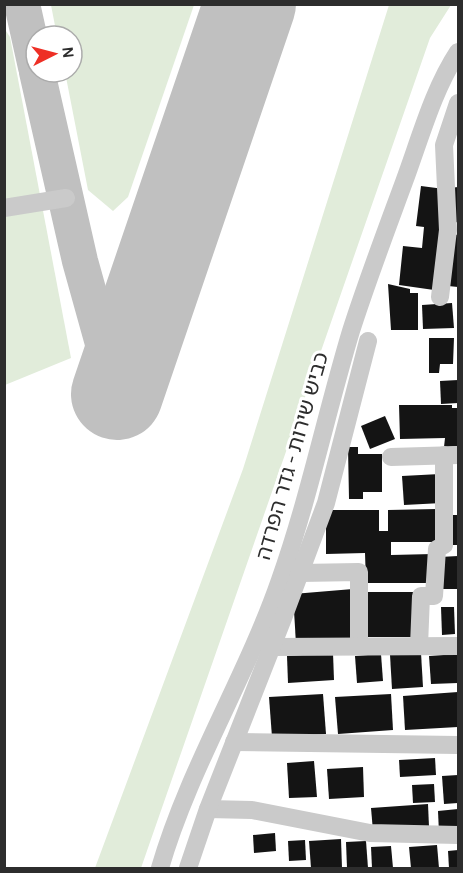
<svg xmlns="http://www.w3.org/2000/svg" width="463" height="873" font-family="Karla,'Noto Sans Hebrew',sans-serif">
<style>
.green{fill:#e1ecda}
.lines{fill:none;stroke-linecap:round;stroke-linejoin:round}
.taxiway{stroke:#c0c0c0;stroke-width:36}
.runway{stroke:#c0c0c0;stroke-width:92}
.building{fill:#141414}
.minor{stroke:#cacaca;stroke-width:18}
.labels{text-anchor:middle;stroke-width:6;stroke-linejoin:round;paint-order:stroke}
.street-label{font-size:21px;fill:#2d2d2d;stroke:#fff}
</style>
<rect width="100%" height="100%" fill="#fff"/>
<!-- green -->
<g class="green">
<path d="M51 5H194L128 197 113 211 88 190 65 72H72V36H57Z"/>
<path d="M389 5H451L430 38 141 868H95L243 469Z"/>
<path d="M4 28 10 37 71 358 5 385Z"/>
</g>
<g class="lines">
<!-- taxiway -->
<g class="taxiway">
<path d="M22 4 36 67"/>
<path d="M37 72 80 261 117 394"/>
</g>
<!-- runway -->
<path class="runway" d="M117 394 250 4"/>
</g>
<!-- building -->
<g class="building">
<path d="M421 186 444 189 434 290 399 285 403 246 422 248 424 227 416 226Z"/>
<path d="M458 187V222L453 223 450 188Z"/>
<path d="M453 234 458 235V287L448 286Z"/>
<path d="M388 284 410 289V293H418V330H391Z"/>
<path d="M452 303 454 328 423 329 422 305Z"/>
<path d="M429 338H454L453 364H440L439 373H429Z"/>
<path d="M458 380V403L441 404 440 381Z"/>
<path d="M399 405H452V408H458V446L444 447 445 438 400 439Z"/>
<path d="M385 416 395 439 370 449 361 426Z"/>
<path d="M348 447H358V454H382V492H363V499H349Z"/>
<path d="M440 474 442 503 404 505 402 476Z"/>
<path d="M437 509V542H391V555L433 554V583H366L365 553 326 554V510H379V531H388V510Z"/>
<path d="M450 515H458V545H451Z"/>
<path d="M458 556V589H442L440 557Z"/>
<path d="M353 589 356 639 296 644 293 594Z"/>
<path d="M366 592H415L414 637H367Z"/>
<path d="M441 607H454L455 634 442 635Z"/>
<path d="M333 653 334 680 288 683 287 656Z"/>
<path d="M421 653 423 687 392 689 390 655Z"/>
<path d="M381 654 383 681 357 683 355 656Z"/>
<path d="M458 654V683L431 684 429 656Z"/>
<path d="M458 692V727L405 730 403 696Z"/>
<path d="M323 694 326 734 272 737 269 697Z"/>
<path d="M391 694 393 730 338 734 335 697Z"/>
<path d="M435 758 436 775 400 777 399 760Z"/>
<path d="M314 761 317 797 289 798 287 763Z"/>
<path d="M363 767 364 797 329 799 327 769Z"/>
<path d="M458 775V803L444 804 442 776Z"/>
<path d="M434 784 435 802 413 803 412 785Z"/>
<path d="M428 804 429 827 373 831 371 808Z"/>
<path d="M458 809V831L439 833 438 811Z"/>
<path d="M275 833 276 851 254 853 253 835Z"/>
<path d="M341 839 342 868H311L309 841Z"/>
<path d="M305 840 306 860 289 861 288 841Z"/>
<path d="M366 841 368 868H347L346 842Z"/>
<path d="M437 845 439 868H411L409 847Z"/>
<path d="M391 846 393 868H372L371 847Z"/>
<path d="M458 850V868H449L448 851Z"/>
</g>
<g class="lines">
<!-- minor -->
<g class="minor">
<path d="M4 208 66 198"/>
<path d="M440 297 448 230 444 145 458 103"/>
<path d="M391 457 458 455"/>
<path d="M300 573 359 572V646"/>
<path d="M419 646 421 596H434L437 549 444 545V455"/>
<path d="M272 647 458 646"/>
<path d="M234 742 458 745"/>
<path d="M208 809 252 810 370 833 458 835"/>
<path d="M160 868C189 768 246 678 280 580 309 498 326 414 351 331 367 281 386 231 404 182 420 139 433 90 458 52"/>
<path d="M188 868 208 809 282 621 326 503 368 341"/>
</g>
</g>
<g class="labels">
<!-- street labels -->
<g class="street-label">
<text transform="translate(292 456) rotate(-74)" y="7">כביש שירות - גדר הפרדה</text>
</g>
</g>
<!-- border -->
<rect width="463" height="873" fill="none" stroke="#2d2d2d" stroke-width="12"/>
<!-- north arrow -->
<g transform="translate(54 54) rotate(84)"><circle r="28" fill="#ffffff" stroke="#ababab" stroke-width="1.5"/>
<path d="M0-4.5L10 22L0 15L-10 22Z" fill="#ee2f25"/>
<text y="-9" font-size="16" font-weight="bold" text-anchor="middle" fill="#2d2d2d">N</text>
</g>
</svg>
